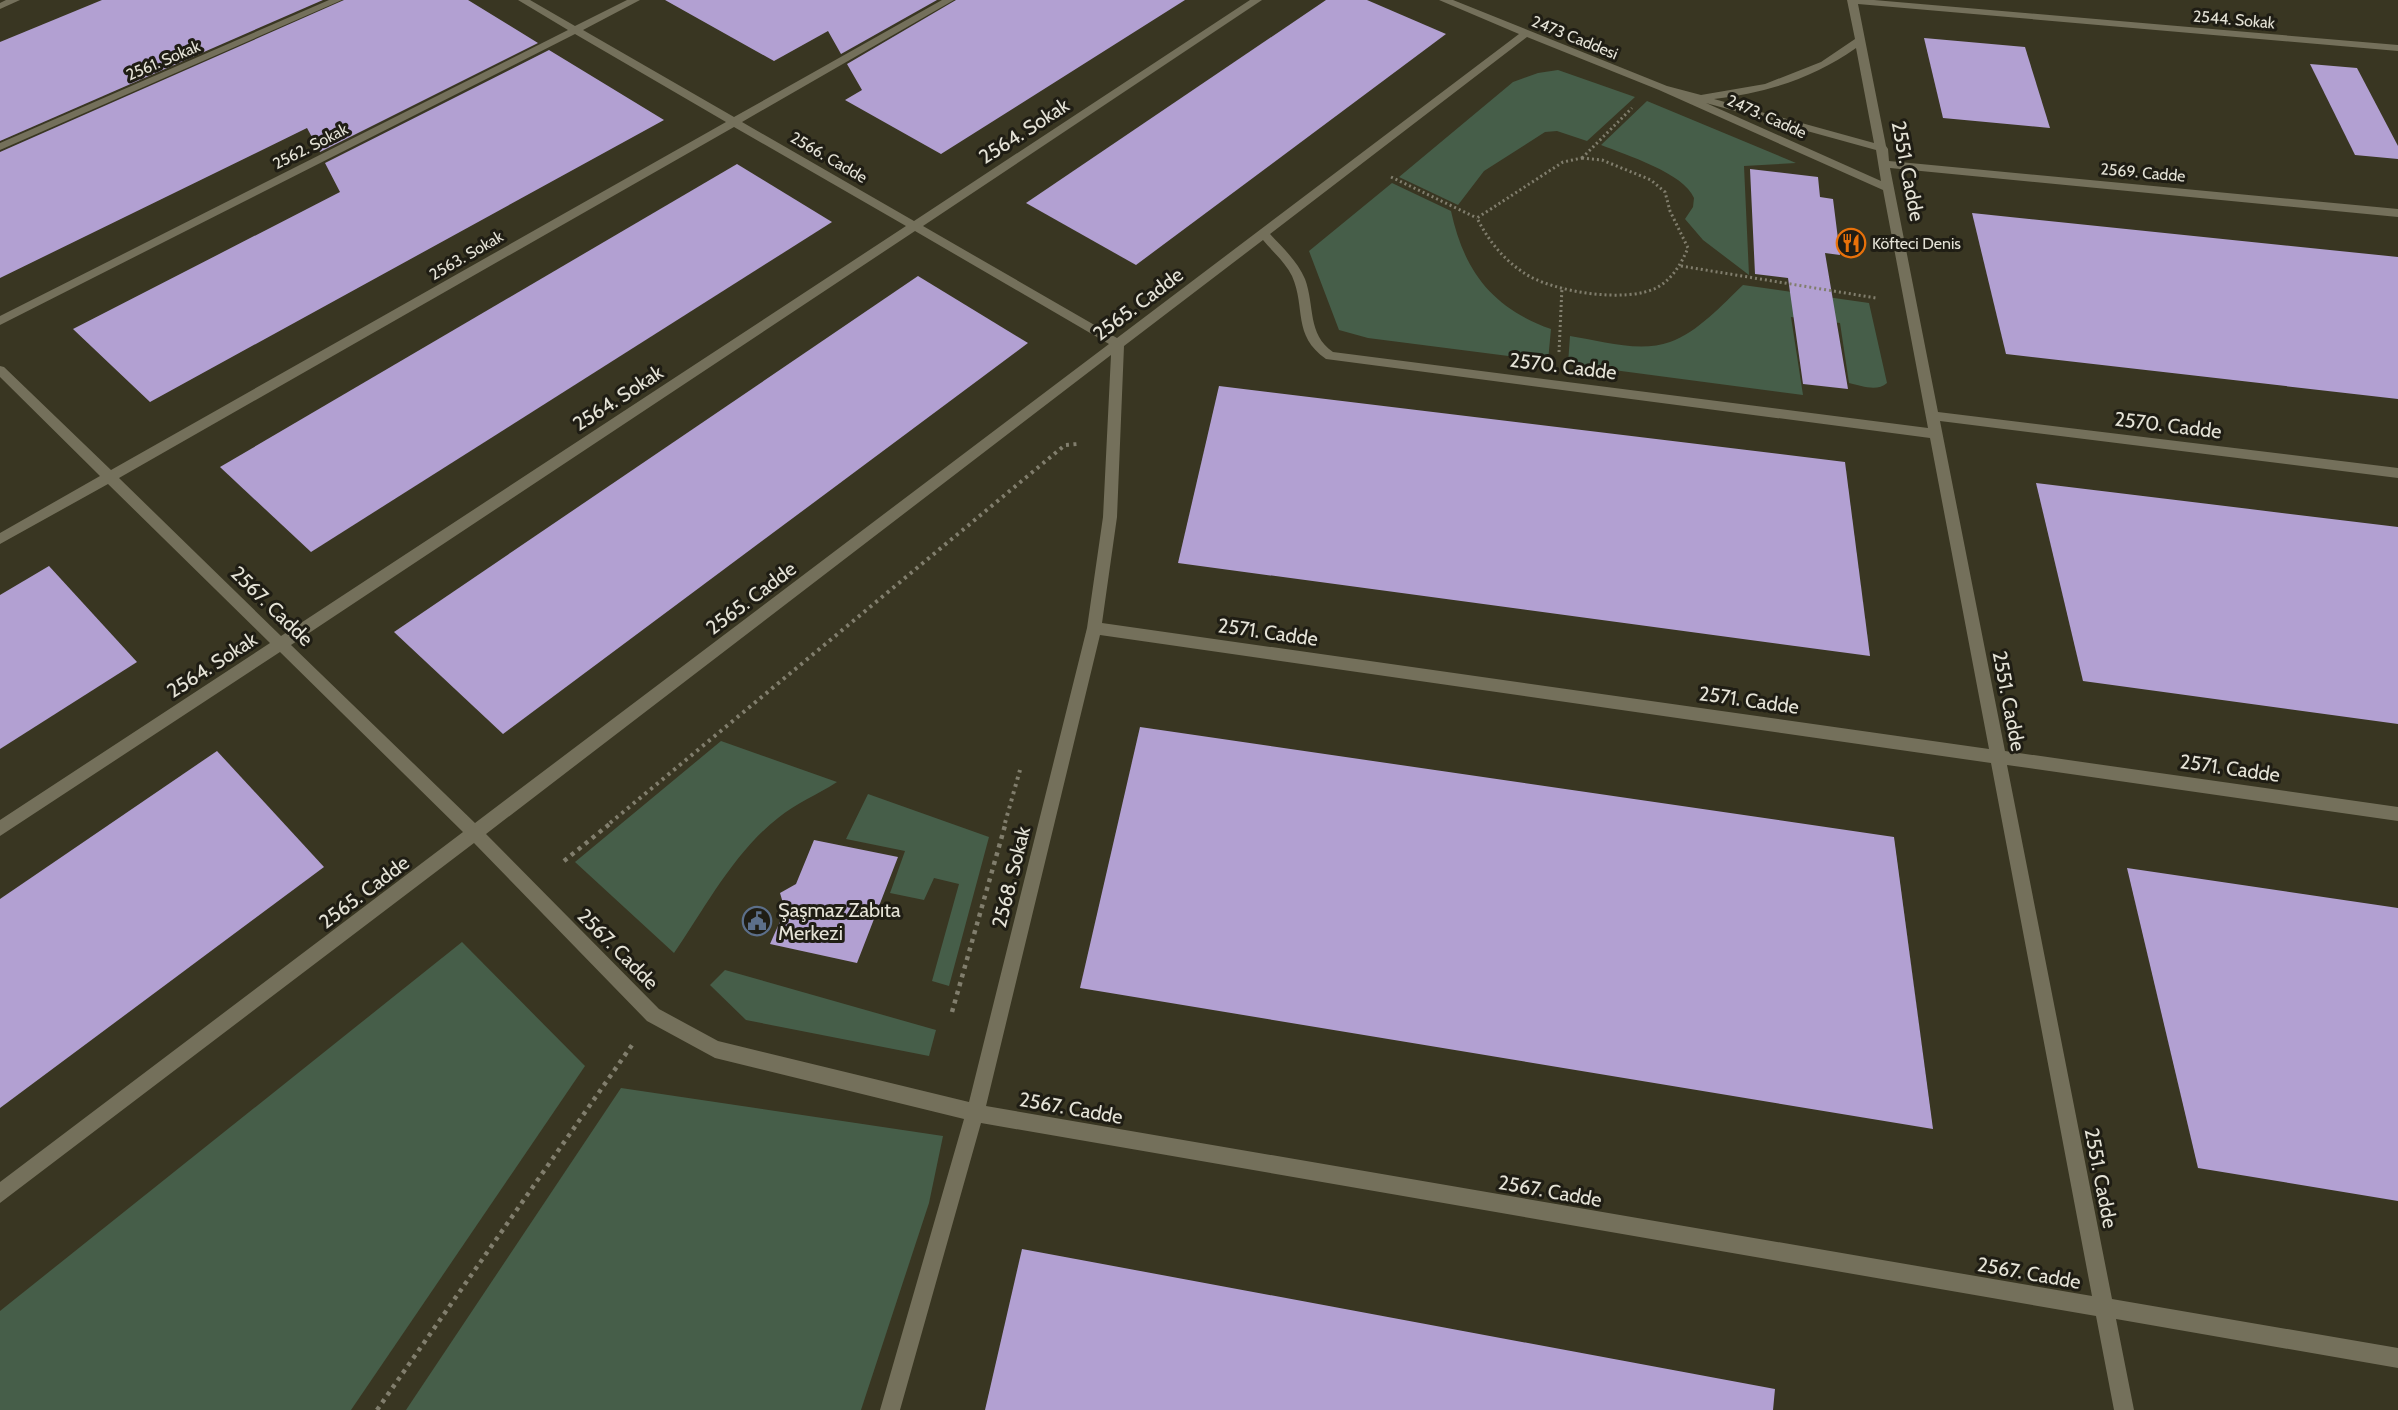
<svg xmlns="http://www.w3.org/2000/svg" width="2398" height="1410" font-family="Cabin,sans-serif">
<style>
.green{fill:#465e49}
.building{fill:#b2a0d2}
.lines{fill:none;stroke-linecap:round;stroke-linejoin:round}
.path-far2{stroke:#817e6d;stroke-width:3;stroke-dasharray:2 3;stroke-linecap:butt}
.path-far1{stroke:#817e6d;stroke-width:4;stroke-dasharray:3 4.5;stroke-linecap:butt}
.path{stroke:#817e6d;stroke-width:4.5;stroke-dasharray:4 5;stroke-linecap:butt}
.minor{fill:#74705b;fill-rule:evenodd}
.labels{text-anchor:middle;stroke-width:6;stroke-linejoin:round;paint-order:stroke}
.far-street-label{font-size:16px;fill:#e5e3d7;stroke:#1f1d14}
.far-poi-label{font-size:16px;fill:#e5e3d7;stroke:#1f1d14;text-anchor:start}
.street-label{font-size:20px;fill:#e5e3d7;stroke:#1f1d14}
.poi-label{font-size:20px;fill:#e5e3d7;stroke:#1f1d14;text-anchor:start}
</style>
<rect width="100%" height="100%" fill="#393622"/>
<!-- green -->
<g class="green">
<path d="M1558 70 1635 97 1587 141 1557 131 1545 132 1484 171 1458 205 1399 177 1513 82 1538 73Z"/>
<path d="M1647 101 1796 163 1744 166 1749 275 1703 240 1685 219 1693 207 1694 198C1684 173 1626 155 1601 145Z"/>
<path d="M1392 183 1451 211C1464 271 1492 308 1551 329L1548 361 1368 338 1339 330 1309 251Z"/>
<path d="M1743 285 1869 303 1887 383C1877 392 1862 386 1849 383L1840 323 1791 317 1803 395 1568 364 1570 336C1601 341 1640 353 1670 342 1698 332 1722 305 1743 285Z"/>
<path d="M721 741 837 782C817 795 796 803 778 818 734 852 705 908 674 953L575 862Z"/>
<path d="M868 794 989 837 949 986 932 981 959 884 934 878 924 900 890 893 905 851 846 839Z"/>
<path d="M462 942 585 1066 351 1410H0V1311Z"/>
<path d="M725 970 936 1030 929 1056 746 1020 710 985Z"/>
<path d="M621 1088 943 1136 929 1203 861 1410H406Z"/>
</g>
<!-- building -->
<g class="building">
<path d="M102 0H323L0 141V42Z"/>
<path d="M344 0H468L538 43 320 152 307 128 0 278V152Z"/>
<path d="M665 0H937L841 54 828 31 774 61Z"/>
<path d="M956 0H1185L941 154 845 100 862 90 847 64Z"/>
<path d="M1326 0H1367L1446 34 1136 265 1026 203Z"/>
<path d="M1924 38 2025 47 2050 128 1943 118Z"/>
<path d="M549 50 664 120 150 402 73 329 340 192 325 163Z"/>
<path d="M2310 64 2357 68 2398 146V159L2355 155Z"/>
<path d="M737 164 832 222 311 552 220 467Z"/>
<path d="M1750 169 1818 177 1820 197 1833 199 1840 255 1825 253 1848 389 1803 384 1788 278 1755 274Z"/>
<path d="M1972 213 2398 257V399L2006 354Z"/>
<path d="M918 276 1028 343 503 734 394 632Z"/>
<path d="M1219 386 1845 462 1870 656 1178 563Z"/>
<path d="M2036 483 2398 527V724L2083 681Z"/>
<path d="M49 566 137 662 0 749V595Z"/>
<path d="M1140 727 1894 837 1933 1129 1080 988Z"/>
<path d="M217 751 324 867 0 1108V899Z"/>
<path d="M814 840 898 857 857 963 770 944 785 910 780 893 796 884Z"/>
<path d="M2127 868 2398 908V1201L2198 1168Z"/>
<path d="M1022 1249 1775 1389 1773 1410H985Z"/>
</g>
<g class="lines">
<!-- path-far2 -->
<g class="path-far2">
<path d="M1582 158 1632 108"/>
<path d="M1582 158 1602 160 1651 180 1665 192 1670 211 1688 248C1681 264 1673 278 1658 287 1628 304 1552 292 1524 273 1503 259 1488 240 1477 218L1563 162Z"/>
<path d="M1391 177 1477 218"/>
<path d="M1681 266 1876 298"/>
<path d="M1559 352 1562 287"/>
</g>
<!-- path-far1 -->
<g class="path-far1">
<path d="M610 823 1065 445 1078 444"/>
<path d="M1005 823 1020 770"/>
</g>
<!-- path -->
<g class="path">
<path d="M564 861 612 822"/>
<path d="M952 1012 1006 822"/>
<path d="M377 1410 632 1045"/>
</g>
<!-- minor -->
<g class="minor">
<path d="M6 0H20L0 9V3Z"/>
<path d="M329 0H342L0 150V143Z"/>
<path d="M518 0H530L575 26 627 0H640L583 30 734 117 942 0H954L742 122 914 221 1250 0H1262L923 226 1117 338 1519 34 1439 0H1453L1667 86 1701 95 1765 84 1821 62 1855 39 1847 0H1874L2398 45V51L1858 4 1886 146 1888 149 1889 161 2398 209V217L1890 168 1938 412 2398 468V478L1940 421 2005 751 2398 807V821L2007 765 2112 1299 2398 1348V1368L2116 1319 2134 1410H2114L2096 1316 981 1123 900 1410H880L964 1119 715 1058 647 1021 474 843 0 1203V1182L463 832 280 652 0 836V820L270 643 108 484 0 544V533L100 476 0 377V366L4 367 111 470 726 122 575 34 0 325V316L568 30ZM1527 37 1659 90 1883 190 1928 428 1333 352C1307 334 1315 306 1305 279 1298 262 1283 248 1270 234ZM1856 48 1874 143 1714 99C1766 93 1814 78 1856 48ZM1706 103 1876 150 1881 181ZM734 127 906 226 281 636 119 478ZM915 231 1109 344 475 823 291 645ZM1263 240C1272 251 1285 262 1292 276 1306 308 1292 335 1326 359L1930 438 1989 749 1102 623 1117 517 1124 346ZM1111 355 1103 517 1087 628 969 1102 718 1041 659 1009 486 834ZM1100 635 1991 763 2092 1296 986 1106Z"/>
</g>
</g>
<!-- icons -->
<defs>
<g id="restaurant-ring" transform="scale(1.5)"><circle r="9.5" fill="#1f1d14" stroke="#e8710a" stroke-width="1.5"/><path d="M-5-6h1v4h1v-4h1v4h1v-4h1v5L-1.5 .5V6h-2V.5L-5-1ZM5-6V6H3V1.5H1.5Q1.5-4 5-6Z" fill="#e8710a"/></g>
<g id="civic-ring" transform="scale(1.5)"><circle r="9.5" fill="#1f1d14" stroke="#5c6f8a" stroke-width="1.5"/><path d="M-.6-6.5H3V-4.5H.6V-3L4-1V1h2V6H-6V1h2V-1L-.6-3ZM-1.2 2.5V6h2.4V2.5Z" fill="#5c6f8a"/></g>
</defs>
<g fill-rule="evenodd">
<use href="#restaurant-ring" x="1851" y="243"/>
<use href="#civic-ring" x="757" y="921"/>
</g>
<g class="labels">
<!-- far-street labels -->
<g class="far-street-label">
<text transform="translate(2234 19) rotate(5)" y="6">2544. Sokak</text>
<text transform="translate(1575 37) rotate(22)" y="6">2473 Caddesi</text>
<text transform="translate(163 60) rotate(-23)" y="6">2561. Sokak</text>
<text transform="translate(1767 116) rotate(24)" y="6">2473. Cadde</text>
<text transform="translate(310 146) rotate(-27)" y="6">2562. Sokak</text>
<text transform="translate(829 157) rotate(30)" y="6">2566. Cadde</text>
<text transform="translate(2143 172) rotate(5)" y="6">2569. Cadde</text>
<text transform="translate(466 255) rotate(-30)" y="6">2563. Sokak</text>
</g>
<!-- far-poi labels -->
<g class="far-poi-label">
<text x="1872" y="249">Köfteci Denis</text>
</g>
<!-- street labels -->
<g class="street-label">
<text transform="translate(1024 131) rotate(-33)" y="7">2564. Sokak</text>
<text transform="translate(1908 171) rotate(79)" y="7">2551. Cadde</text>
<text transform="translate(1138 304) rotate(-37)" y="7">2565. Cadde</text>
<text transform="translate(1563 366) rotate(7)" y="7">2570. Cadde</text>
<text transform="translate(618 398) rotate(-33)" y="7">2564. Sokak</text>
<text transform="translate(2168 425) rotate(7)" y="7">2570. Cadde</text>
<text transform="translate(751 598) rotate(-37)" y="7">2565. Cadde</text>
<text transform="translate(272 606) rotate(44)" y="7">2567. Cadde</text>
<text transform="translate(1268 632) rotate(8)" y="7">2571. Cadde</text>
<text transform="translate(212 665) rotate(-33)" y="7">2564. Sokak</text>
<text transform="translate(1749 700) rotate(8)" y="7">2571. Cadde</text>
<text transform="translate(2009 701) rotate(79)" y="7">2551. Cadde</text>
<text transform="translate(2230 768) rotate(8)" y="7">2571. Cadde</text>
<text transform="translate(1011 877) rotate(-76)" y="7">2568. Sokak</text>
<text transform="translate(364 892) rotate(-37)" y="7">2565. Cadde</text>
<text transform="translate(618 949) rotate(45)" y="7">2567. Cadde</text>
<text transform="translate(1071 1108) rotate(10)" y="7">2567. Cadde</text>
<text transform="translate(2101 1178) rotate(79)" y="7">2551. Cadde</text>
<text transform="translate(1550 1191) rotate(10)" y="7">2567. Cadde</text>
<text transform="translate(2029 1273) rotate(10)" y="7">2567. Cadde</text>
</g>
<!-- poi labels -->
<g class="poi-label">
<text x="778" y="917">Şaşmaz Zabıta<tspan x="778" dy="23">Merkezi</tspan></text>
</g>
</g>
</svg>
